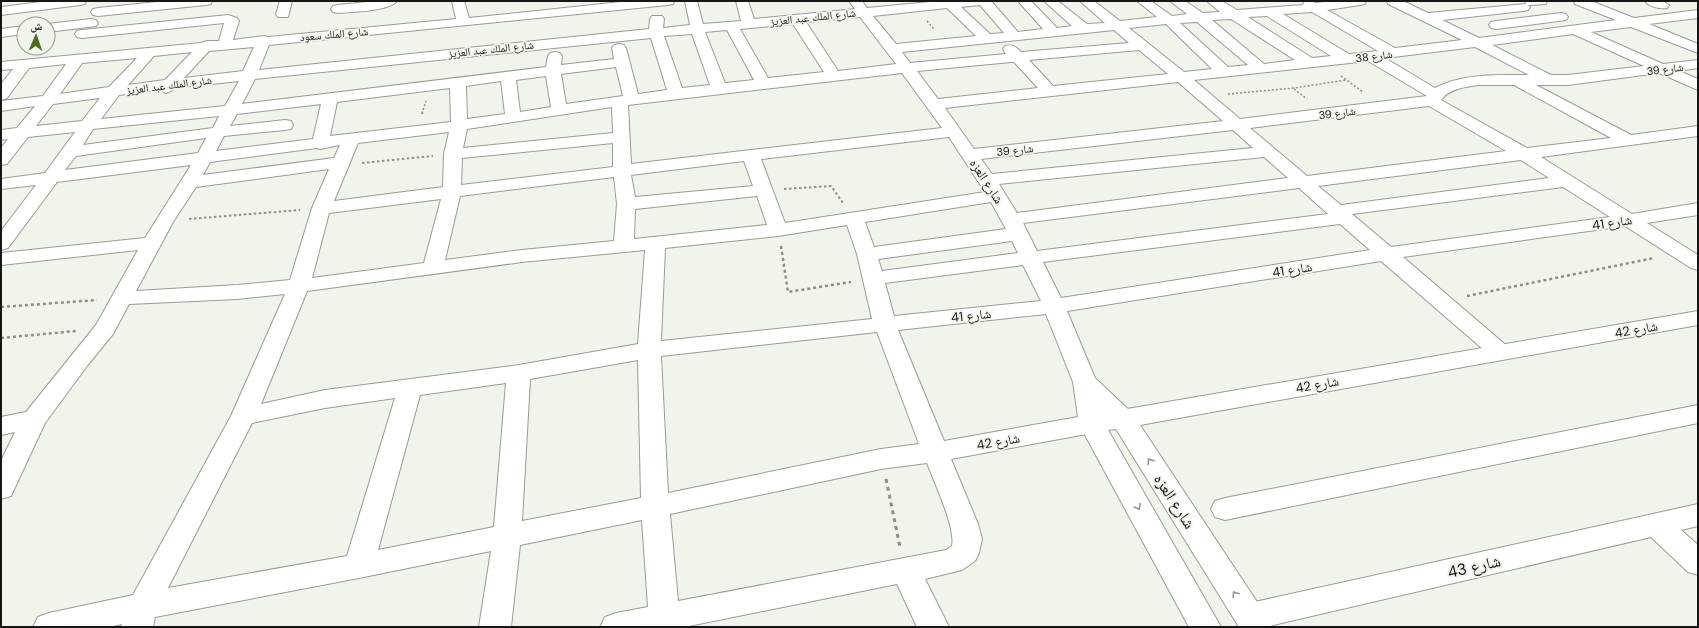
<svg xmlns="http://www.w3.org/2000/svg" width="1699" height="628" font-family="'DM Sans','Noto Naskh Arabic',sans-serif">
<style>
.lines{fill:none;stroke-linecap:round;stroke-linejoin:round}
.minor-casing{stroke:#989c94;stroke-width:2}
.secondary-casing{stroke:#989c94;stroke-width:2}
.path-far3{stroke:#8c8f89;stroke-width:1.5;stroke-dasharray:2 2;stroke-linecap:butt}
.path-far2{stroke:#8c8f89;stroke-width:2;stroke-dasharray:2.5 2.5;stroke-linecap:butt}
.path-far1{stroke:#8c8f89;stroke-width:2.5;stroke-dasharray:3 3;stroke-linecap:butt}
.path{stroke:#8c8f89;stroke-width:3;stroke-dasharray:4 4;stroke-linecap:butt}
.minor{fill:#fff;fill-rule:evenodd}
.secondary{fill:#fff;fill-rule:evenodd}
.oneway{stroke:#969795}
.labels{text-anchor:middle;stroke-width:3.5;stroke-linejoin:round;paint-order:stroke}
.far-street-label{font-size:11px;fill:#151714;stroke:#f0f5eb}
.street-label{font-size:13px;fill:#151714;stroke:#f0f5eb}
.near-street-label{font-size:16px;fill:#151714;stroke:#f0f5eb}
</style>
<rect width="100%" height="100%" fill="#f0f5eb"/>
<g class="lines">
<!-- minor casing -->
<g class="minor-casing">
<g id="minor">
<path d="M49 1H86L85 4 80 5 1 15V7Z"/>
<path d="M167 1H212L211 4 206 5 98 16 93 15 91 12 93 9 98 8Z"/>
<path d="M280 1H292L288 17H278L276 14Z"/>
<path d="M377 1H397C390 11 351 12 338 13L333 12 331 9 333 6 338 5Z"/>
<path d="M452 1H464L469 18 630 1H674L673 4 668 5 269 45 259 70 649 29 650 19 652 16H662L664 19 663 28 690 25 685 1H697L703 24 741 21 736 1H748L754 19 855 9 849 1H862L867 8 941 1H991L1018 32 1043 29 1018 1H1031L1057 28 1072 26 1044 1H1058L1087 24 1105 23 1080 1H1094L1120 21 1157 17 1137 1H1151L1172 16 1187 14 1170 1H1185L1203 13 1220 12 1207 1H1222L1237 10 1303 5 1304 2 1309 1 1316 3 1333 1H1366L1365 4 1360 5 1327 10 1395 48 1462 40 1388 4 1387 1H1403L1428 13 1526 4 1525 1H1547L1546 4 1528 5 1530 7 1528 10 1523 11 1442 20 1479 38 1616 20 1575 4 1574 1H1591L1634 18 1698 10V18L1649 24 1698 44V53L1631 27 1591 32 1663 64 1698 60V68L1679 71 1698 79V90L1659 73 1568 85H1536L1631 135 1698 126V136L1541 157 1632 214 1698 203V215L1647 223 1698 255V270L1691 268 1625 226 1403 257 1508 347 1512 352 1508 357 1500 360 1492 357 1381 261 1067 311 1095 378 1132 413 1136 419 1132 425C1117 430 1113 424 1103 414L1105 424 1101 430 1092 433 951 459 978 524 982 539 979 553 975 561 962 570 925 579 949 627H917L897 584 684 627H600L605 617 616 613 648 607 642 520 520 545 511 627H479L491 551 359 578 155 617 153 627H121L122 624 109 627H33L38 617 49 613 133 595 231 416 285 294 237 299 129 304 113 334 87 366 45 423 11 496 1 499V461L15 432 1 435V417L26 412 96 325 138 250 1 265V253L145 238 191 165 57 182 8 248 1 250V231L36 185 1 189V179L45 173 75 132 28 137 7 164 1 165V148L8 139 1 140V130L17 128 35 106 1 111V101L43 96 66 64 29 68 7 98 1 100V84L13 69 1 70V62L201 43 207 41H219L224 23 82 38 77 37 75 34 77 31 82 30 228 15 237 18 239 21 233 40 264 36 268 37 456 19ZM980 5 1004 33 990 34 961 7ZM947 8 976 36 896 44 873 16ZM1312 12 1378 51 1349 54 1283 14ZM1267 16 1331 56 1312 58 1248 17ZM860 17 896 64 838 71 806 22ZM1231 19 1295 60 1264 64 1212 20ZM1197 22 1248 65 1228 67 1180 23ZM793 24 824 72 768 78 740 29ZM1166 24 1212 69 1184 72 1129 28ZM727 30 754 80 725 83 705 32ZM1114 30 1129 43 1021 52C1016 47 1013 44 1005 46L1003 49 1006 54 910 63 902 52ZM692 34 710 85 682 88 664 36ZM1573 34 1644 66 1568 75H1551L1492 45ZM651 38 667 90 638 94 626 48 624 45 619 44 614 45 612 48 614 59 561 65 562 56 560 53 555 52 550 53 548 56 546 67 242 104 255 79ZM254 47 243 71 184 78 209 51ZM1475 47 1529 75C1497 75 1463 73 1435 88L1385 58ZM1139 50 1168 74 1053 86 1029 60ZM192 52 165 80 128 85 154 56ZM137 58 109 87 60 94 82 63ZM1368 61 1427 96 1240 119 1194 80ZM1011 62H1014L1038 88 938 99 917 71ZM616 67 623 96 566 104 561 74ZM902 73 942 128 631 164 628 105ZM546 76 551 107 520 112 516 80ZM239 81 225 106 101 119 119 95 160 90 166 93 171 91 174 88ZM501 81 505 114 467 119 466 86ZM1178 82 1223 121 974 149 945 108ZM1479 85H1514L1611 138 1527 148 1441 100C1450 88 1466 87 1479 85ZM450 88 451 122 330 136 337 102ZM100 98 82 121 36 126 53 104ZM321 104 313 139 216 151 224 136 285 130 291 129 293 125 291 121 285 120 230 126 237 114ZM1429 106 1506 151 1307 176 1250 128ZM612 107 613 133 463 148 467 129ZM219 116 213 128 83 145 93 129ZM1233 130 1253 148 992 174 981 159ZM449 132 444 154 443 187 334 201 358 143ZM949 137 985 192 785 223 761 159ZM206 138 198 153 65 170 76 156ZM613 143V167L461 185 462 158ZM340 145 334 158 203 175 210 162 317 148 320 149ZM1264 157 1288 178 1017 213 999 184ZM1521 160 1549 178 1341 205 1318 186ZM744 161 753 186 635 197 631 175ZM329 169 312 208 290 280 237 285 136 291 173 222 196 187ZM614 177 617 204 614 241 522 250 445 260 460 196ZM1563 187 1610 217 1391 247 1352 214ZM1299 188 1328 214 1037 251 1023 223ZM757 196 767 225 634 239 635 209ZM441 199 424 263 312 278 329 213ZM991 202 1006 229 874 247 865 222ZM1340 224 1370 250 1061 298 1043 262ZM847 225 857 254 872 319 661 341 665 248 778 236ZM1012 241 1018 253 882 271 878 259ZM645 250 638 344 519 365 325 390 261 404 307 291 522 262ZM1023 265 1041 301 894 316 885 283ZM1046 314 1073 382 1078 417 944 441 898 330ZM877 332 919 444 881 449 668 493 661 356ZM638 360 641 498 522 521 530 379ZM506 383 494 527 378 550 420 395ZM395 398 347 556 168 588 252 423 325 408ZM927 463C934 482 956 528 952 546L946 550 678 601 670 514 881 469Z"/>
<path d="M1645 1H1663L1669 5 1667 8C1660 9 1649 7 1645 1Z"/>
<path d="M1561 13 1566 14 1568 17 1566 20 1496 29 1491 28 1489 25 1491 22 1496 21Z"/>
<path d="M91 19 96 20 98 23 96 26 48 32 47 24Z"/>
<path d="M24 26V34L1 37V29Z"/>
<path d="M1698 405V423L1225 520 1215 517 1211 509 1215 501 1225 498Z"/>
<path d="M1698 504V526L1681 530 1698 545V575L1688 572 1651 537 1265 627H1240L1235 617 1239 607 1250 603Z"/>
</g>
</g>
<!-- secondary casing -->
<g class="secondary-casing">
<path id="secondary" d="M1698 311V325L1140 425 1267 617 1272 627H1239L1116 429 1108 430 1221 627H1189L1079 424 1083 418 1092 415Z"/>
</g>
<!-- path-far3 -->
<g class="path-far3">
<path d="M927 21 934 29"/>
<path d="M1341 76 1363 92"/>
<path d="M1294 89 1307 99"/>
<path d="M1228 94 1294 88 1346 80"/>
<path d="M423 110 426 101"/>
</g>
<!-- path-far2 -->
<g class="path-far2">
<path d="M422 114 423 109"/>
<path d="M362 163 433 156"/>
<path d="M784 189 831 186 843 203"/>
<path d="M189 219 300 210"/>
</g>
<!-- path-far1 -->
<g class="path-far1">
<path d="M781 246 788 292 851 282"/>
<path d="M1467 296 1654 258"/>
<path d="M1 307 97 300"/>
<path d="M1 338 76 331"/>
</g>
<!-- path -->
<path class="path" d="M886 479 900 547"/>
<!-- minor -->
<use href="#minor" class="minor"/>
<!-- secondary -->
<use href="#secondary" class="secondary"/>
</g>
<!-- one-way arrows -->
<defs><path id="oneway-chevron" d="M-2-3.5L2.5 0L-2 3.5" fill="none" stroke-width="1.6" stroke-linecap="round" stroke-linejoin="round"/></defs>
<g class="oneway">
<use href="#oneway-chevron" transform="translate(1150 461) rotate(-123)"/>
<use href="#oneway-chevron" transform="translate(1138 507) rotate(61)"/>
<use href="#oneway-chevron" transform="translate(1235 594) rotate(-123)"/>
</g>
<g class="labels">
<!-- far-street labels -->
<g class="far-street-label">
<text transform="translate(813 17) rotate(-6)" y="4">شارع الملك عبد العزيز</text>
<text transform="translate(334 34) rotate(-5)" y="4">شارع الملك سعود</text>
<text transform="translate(491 49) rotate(-6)" y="4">شارع الملك عبد العزيز</text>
<text transform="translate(1374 56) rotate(-7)" y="4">شارع 38</text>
<text transform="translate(1665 69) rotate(-7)" y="4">شارع 39</text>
<text transform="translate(169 85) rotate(-7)" y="4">شارع الملك عبد العزيز</text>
<text transform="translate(1337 113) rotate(-7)" y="4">شارع 39</text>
<text transform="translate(1015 150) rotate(-6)" y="4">شارع 39</text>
</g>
<!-- street labels -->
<g class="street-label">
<text transform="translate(987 181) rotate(57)" y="5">شارع العزه</text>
<text transform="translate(1612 222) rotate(-8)" y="5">شارع 41</text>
<text transform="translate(1292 269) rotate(-9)" y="5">شارع 41</text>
<text transform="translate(971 315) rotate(-6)" y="5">شارع 41</text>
<text transform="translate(1636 329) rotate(-10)" y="5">شارع 42</text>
<text transform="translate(1317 384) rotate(-10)" y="5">شارع 42</text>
<text transform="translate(998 441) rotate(-10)" y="5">شارع 42</text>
</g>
<!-- near-street labels -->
<g class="near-street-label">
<text transform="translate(1175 501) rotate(57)" y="6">شارع العزه</text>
<text transform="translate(1474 566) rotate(-13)" y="6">شارع 43</text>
</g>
</g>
<!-- border -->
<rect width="1699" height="628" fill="none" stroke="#151714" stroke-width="4"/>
<!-- north arrow -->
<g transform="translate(36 36) rotate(2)"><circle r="19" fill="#f0f5eb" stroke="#989c95"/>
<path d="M0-3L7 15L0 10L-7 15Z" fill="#4e6a1d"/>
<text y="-6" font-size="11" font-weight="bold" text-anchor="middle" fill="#151714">ش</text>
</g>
</svg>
